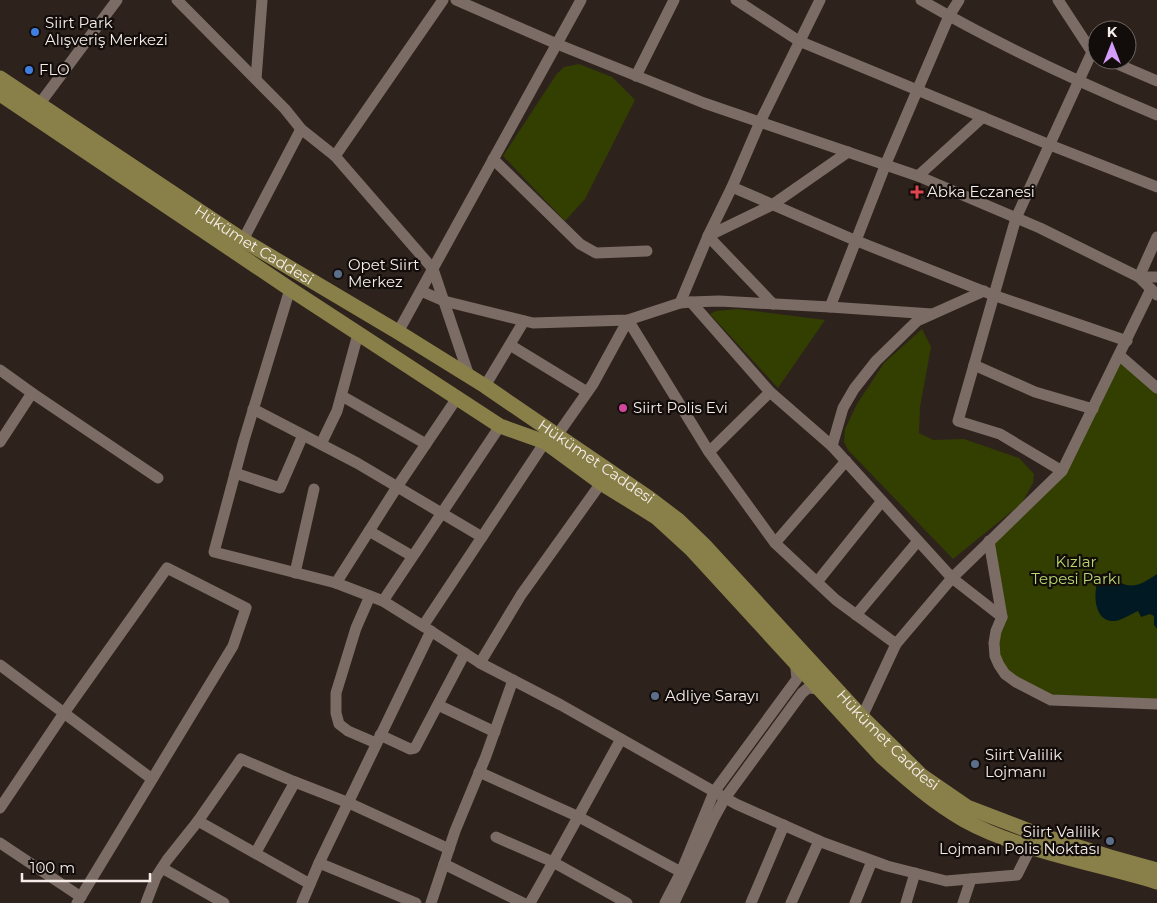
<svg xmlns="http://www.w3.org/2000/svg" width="1157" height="903" font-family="Montserrat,sans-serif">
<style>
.green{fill:#323f00}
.water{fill:#001922}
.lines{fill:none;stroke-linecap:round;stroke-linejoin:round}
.minor{stroke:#7b6c65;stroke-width:11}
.major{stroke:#897f48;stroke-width:15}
.shop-dot{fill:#3f7fe0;stroke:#120d0a;stroke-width:2}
.health-dot{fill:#e0444e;stroke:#120d0a;stroke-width:2}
.service-dot{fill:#5c6f8a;stroke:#120d0a;stroke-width:2}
.hotel-dot{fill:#d1479c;stroke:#120d0a;stroke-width:2}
.labels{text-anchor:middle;stroke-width:4.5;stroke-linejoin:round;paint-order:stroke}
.poi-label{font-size:15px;fill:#f6ede9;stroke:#120d0a;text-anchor:start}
.street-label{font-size:15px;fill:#f6ede9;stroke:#120d0a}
.park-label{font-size:15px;fill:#bad870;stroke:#120d0a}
</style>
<rect width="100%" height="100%" fill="#2e221c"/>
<!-- green -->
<g class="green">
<path d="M579 64 612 77 635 100 585 199 565 221 503 156 556 75 564 67Z"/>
<path d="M738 309 825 320 778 388 710 314 716 311Z"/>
<path d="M922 329 931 347 920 407 919 433 933 440 964 439 1019 458 1034 474 1033 483 1022 503 953 559 848 450 844 442 845 429 857 404 884 363Z"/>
<path d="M1119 355 1157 388V704L1051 700 1016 682 995 656 1002 617 989 541 1062 471Z"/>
</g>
<!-- water -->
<path class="water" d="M1106 573C1127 589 1134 590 1157 574V629L1154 625V616L1150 614 1141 617 1138 611C1131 614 1122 620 1115 621 1096 623 1093 598 1097 584 1098 581 1101 577 1102 574Z"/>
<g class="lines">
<!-- minor -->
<g class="minor">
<path d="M177 0 285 109 301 129 335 156 433 269 469 376"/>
<path d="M456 0 557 44 704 103 918 176 1040 228 1139 277 1157 295"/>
<path d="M736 0 799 41 1050 145 1157 187"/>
<path d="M921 0C997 44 1076 81 1157 115"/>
<path d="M1058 0 1092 52 1097 54"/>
<path d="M1108 60 1157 81"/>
<path d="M636 76 674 0"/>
<path d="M256 79 262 0"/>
<path d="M35 110 117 0"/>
<path d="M335 156 443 0"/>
<path d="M493 159 580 244 596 253 647 251"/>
<path d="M918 176 983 117"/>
<path d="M732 187 852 239 993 295 1127 341"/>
<path d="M708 236 772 205 848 152"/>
<path d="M708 236 773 304"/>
<path d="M243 240 301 129"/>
<path d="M1139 277 1157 237"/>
<path d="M1139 277H1157"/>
<path d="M290 289 244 440 214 552 336 583 383 601 423 626 482 537"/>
<path d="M421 291 444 301 533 323 628 320 680 303 691 302 719 301 830 307 932 314"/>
<path d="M691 302 770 392 832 446 952 578 1062 471 1151 289"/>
<path d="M680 303 708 236 732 187 760 122 820 0"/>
<path d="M830 307 887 161 949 16 959 0"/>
<path d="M398 332 581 0"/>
<path d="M510 345 587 392"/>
<path d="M1119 355 1157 388"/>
<path d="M974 365 1035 392 1093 409"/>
<path d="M0 370 32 393"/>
<path d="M485 386 524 321"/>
<path d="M342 396 426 444"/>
<path d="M253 409 357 463 482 537 545 442"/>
<path d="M558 434 593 384 628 320 709 452 775 543"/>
<path d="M0 442 32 393 158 478"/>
<path d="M321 444 337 411 358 334"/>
<path d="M832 446 843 408 854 389 876 361 917 321 984 291"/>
<path d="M709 452 770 392"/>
<path d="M846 461 775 543 836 600 896 644 952 578 1002 617"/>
<path d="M1062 471 1000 434 958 421 1016 218 1092 52"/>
<path d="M235 473 280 488 303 435"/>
<path d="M369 531 412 556"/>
<path d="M989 541 1002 617 996 631 994 643 995 656 999 665 1005 674 1016 682 1051 700 1157 704"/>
<path d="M295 573 314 489"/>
<path d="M817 582 882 501"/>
<path d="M336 583 397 487 457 398"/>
<path d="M370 596 356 628 336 693V713L339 724 348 731 376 743"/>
<path d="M383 601 500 426"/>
<path d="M856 615 918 541"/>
<path d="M423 626 480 663 561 705 736 804 824 843 887 866 946 881 1017 875 1031 847"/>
<path d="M480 663 521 595 601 483"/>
<path d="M0 665 152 779"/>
<path d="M438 705 495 732"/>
<path d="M862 717 896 644"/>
<path d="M380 735 410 749 415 748 465 653"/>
<path d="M479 772 579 817 681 872"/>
<path d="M0 808 64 713 167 568 246 608 233 646 77 903"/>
<path d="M198 821 241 759 295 782"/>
<path d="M496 837 553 862 627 903"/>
<path d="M0 843 81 897"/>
<path d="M256 852 295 782 349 803 449 849"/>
<path d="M319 863 416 903"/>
<path d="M444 864 523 903"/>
<path d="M162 868 224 903"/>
<path d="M146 903 156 877 167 860 198 821 310 884"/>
<path d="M302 903 319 863 431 631"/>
<path d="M431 903 455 831 486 756 513 680"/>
<path d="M530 903 561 848 621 739"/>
<path d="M665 903 681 872 714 792 797 679 795 660"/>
<path d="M674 903 714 818 725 798 802 693 808 688 819 689"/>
<path d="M751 903 784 825"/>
<path d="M791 903 819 841"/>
<path d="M855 903 872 861"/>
<path d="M906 903 915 873"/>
<path d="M963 903 971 879"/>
</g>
<!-- major -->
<g class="major">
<path id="s1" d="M0 78 243 240 398 332 485 386 649 498 678 520 706 547 862 717 922 776 967 807 1040 835 1110 857 1157 870"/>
<path d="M0 94 290 289 500 426 545 442 601 483 656 517 691 549 882 757C908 780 934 803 964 820 1020 851 1096 863 1157 882"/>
</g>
</g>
<!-- markers -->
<g class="shop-dot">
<circle cx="35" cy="32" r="5"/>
<circle cx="29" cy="70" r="5"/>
</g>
<path class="health-dot" d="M914.5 184.5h5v5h5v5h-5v5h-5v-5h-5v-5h5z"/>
<g class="service-dot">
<circle cx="338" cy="274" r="5"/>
<circle cx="655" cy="696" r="5"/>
<circle cx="975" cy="764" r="5"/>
<circle cx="1110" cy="841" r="5"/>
</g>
<circle class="hotel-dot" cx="623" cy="408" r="5"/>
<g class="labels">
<!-- poi labels -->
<g class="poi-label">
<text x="45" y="28">Siirt Park<tspan x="45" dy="17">Alışveriş Merkezi</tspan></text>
<text x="39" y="75">FLO</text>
<text x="927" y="197">Abka Eczanesi</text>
<text x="348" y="270">Opet Siirt<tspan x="348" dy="17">Merkez</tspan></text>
<text x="633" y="413">Siirt Polis Evi</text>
<text x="665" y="701">Adliye Sarayı</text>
<text x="985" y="760">Siirt Valilik<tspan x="985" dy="17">Lojmanı</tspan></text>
<text x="1100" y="837" text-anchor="end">Siirt Valilik<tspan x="1100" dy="17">Lojmanı Polis Noktası</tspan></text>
</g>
<!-- street labels -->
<g class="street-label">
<text dy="5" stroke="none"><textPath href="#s1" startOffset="304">Hükümet Caddesi</textPath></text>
<text dy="5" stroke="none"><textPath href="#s1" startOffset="709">Hükümet Caddesi</textPath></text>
<text dy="5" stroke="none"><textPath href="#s1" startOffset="1114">Hükümet Caddesi</textPath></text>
</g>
<!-- park labels -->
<g class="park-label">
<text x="1076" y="567">Kızlar<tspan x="1076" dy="17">Tepesi Parkı</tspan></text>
</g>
</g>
<!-- north arrow -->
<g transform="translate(1112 45)"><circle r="24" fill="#120d0a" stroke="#6d6763"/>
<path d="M0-4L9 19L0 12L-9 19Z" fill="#d49cfb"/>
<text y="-8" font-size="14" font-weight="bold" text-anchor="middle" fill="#f6ede9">K</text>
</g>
<!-- scale -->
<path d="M22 873v8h128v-8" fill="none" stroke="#f6ede9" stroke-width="2.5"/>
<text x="30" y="873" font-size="15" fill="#f6ede9" stroke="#120d0a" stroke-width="4" paint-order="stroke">100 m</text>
</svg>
